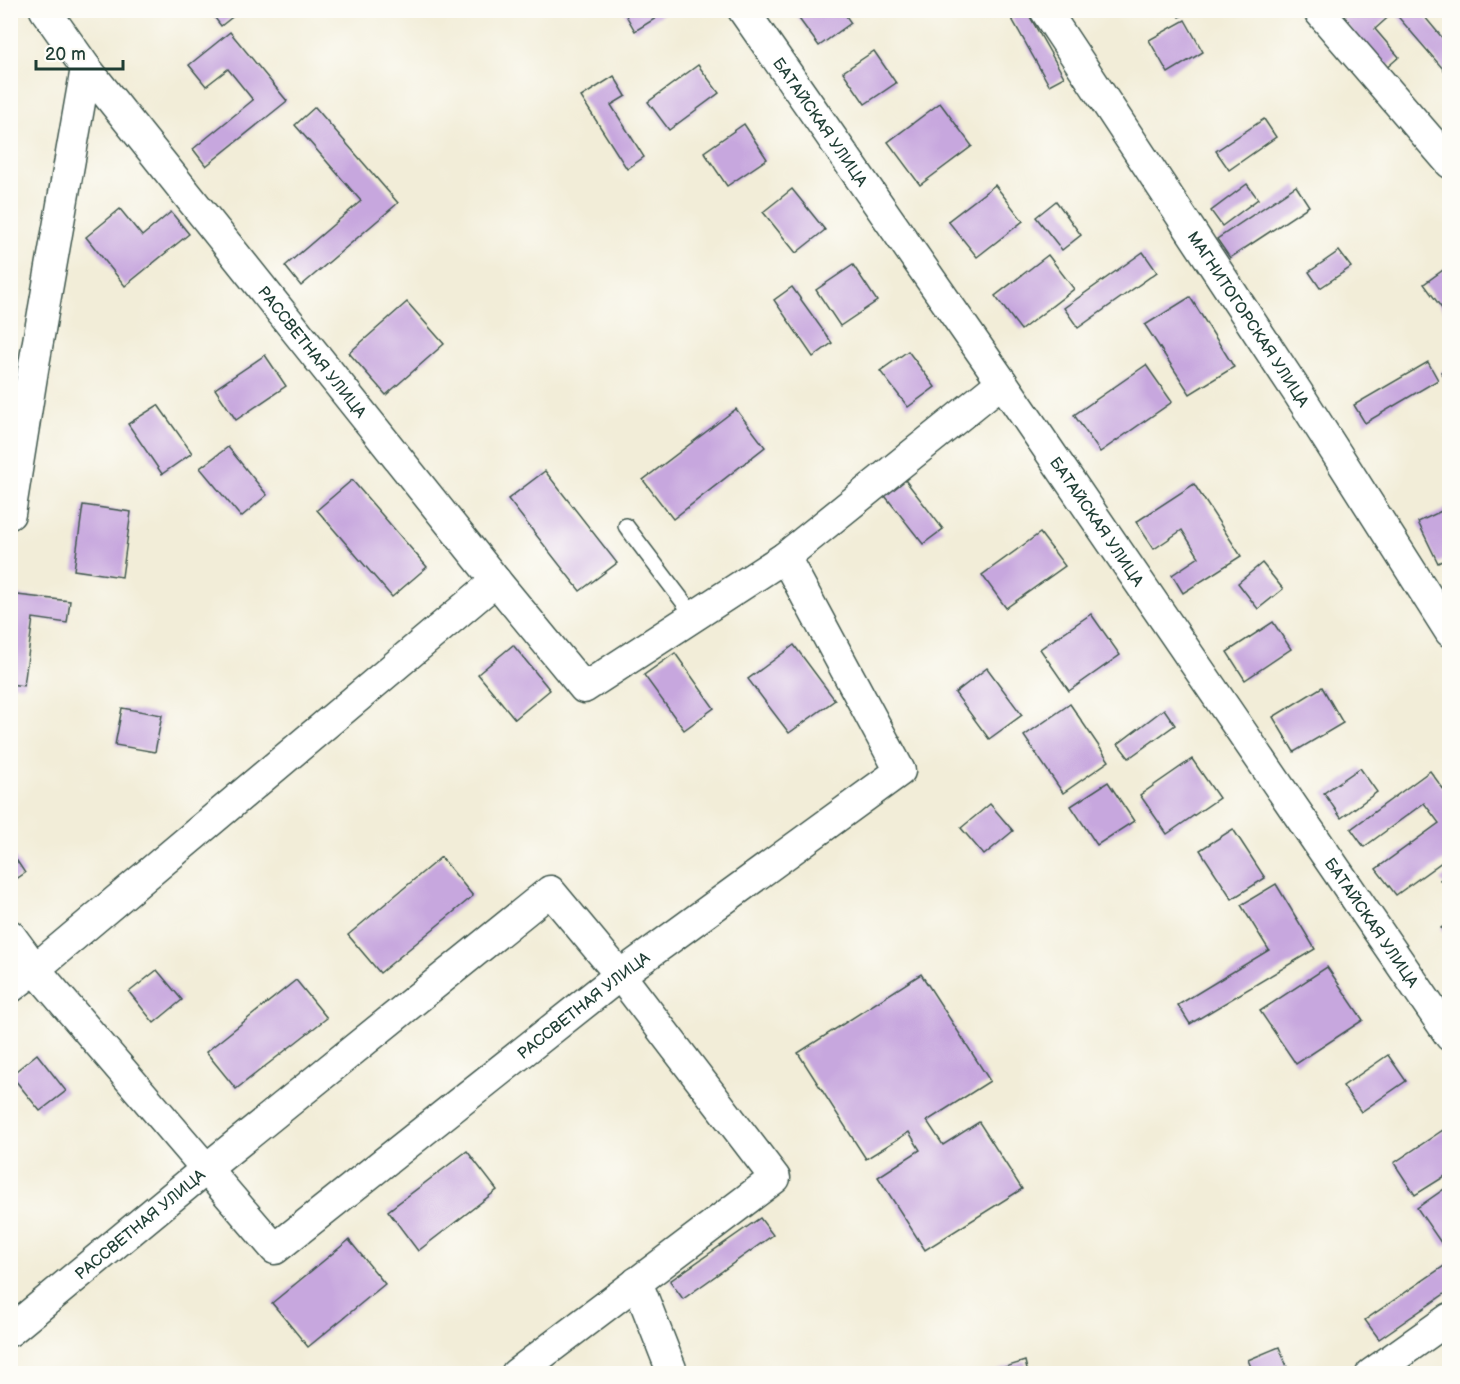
<svg xmlns="http://www.w3.org/2000/svg" width="1460" height="1384" font-family="'Balsamiq Sans',sans-serif">
<style>
.building{fill:#c7a7de}
.lines{fill:none;stroke-linecap:round;stroke-linejoin:round}
.service-casing{stroke:#3f574d;stroke-width:18}
.minor-casing{stroke:#3f574d;stroke-width:33}
.service{stroke:#fff;stroke-width:15}
.minor{stroke:#fff;stroke-width:30}
.labels{text-anchor:middle;stroke-width:4.5;stroke-linejoin:round;paint-order:stroke}
.street-label{font-size:16px;fill:#1f3d34;stroke:#fdfcf7}
</style>
<rect width="100%" height="100%" fill="#fdfcf7"/>
<filter id="ink" filterUnits="userSpaceOnUse"><feTurbulence type="fractalNoise" baseFrequency=".0167" numOctaves="2"/><feDisplacementMap in="SourceGraphic" scale="12" xChannelSelector="R" yChannelSelector="G"/><feConvolveMatrix kernelMatrix="1 2 1 2 8 2 1 2 1" color-interpolation-filters="sRGB"/></filter>
<filter id="wash" filterUnits="userSpaceOnUse"><feTurbulence type="fractalNoise" baseFrequency=".008" numOctaves="4" result="noise"/><feDisplacementMap in="SourceGraphic" scale="24" xChannelSelector="R" yChannelSelector="G"/><feGaussianBlur stdDeviation="1.35" result="paint"/><feColorMatrix in="noise" values="0 0 0 0 0 0 0 0 0 0 0 0 0 0 0 0 0 1.4 0 .05"/><feComposite in="paint" operator="in"/></filter>
<g filter="url(#wash)">
<rect width="100%" height="100%" fill="#f2edd8"/>
<g id="blocks">
<!-- building -->
<g class="building">
<path d="M209 10H241L221 26Z"/>
<path d="M623 10H669L635 31Z"/>
<path d="M804 10H842L851 23 819 46 797 16Z"/>
<path d="M1007 10H1026L1064 77 1049 85Z"/>
<path d="M1176 10H1194L1179 17Z"/>
<path d="M1352 10H1419L1450 47V77L1394 12 1375 29 1399 57 1384 70 1342 19Z"/>
<path d="M1185 20 1203 52 1168 73 1149 40Z"/>
<path d="M230 32 287 101 206 166 193 149 253 100 228 69 206 86 189 65Z"/>
<path d="M874 51 896 83 865 104 843 72Z"/>
<path d="M698 65 719 93 669 130 648 102Z"/>
<path d="M614 76 626 96 611 105 644 157 627 169 581 97Z"/>
<path d="M940 103 972 146 920 185 888 142Z"/>
<path d="M315 107 398 203 301 286 285 266 361 201 295 125Z"/>
<path d="M1264 119 1276 137 1229 170 1216 151Z"/>
<path d="M744 124 767 159 727 186 704 152Z"/>
<path d="M1247 184 1258 199 1222 226 1211 211Z"/>
<path d="M995 185 1023 221 977 257 948 221Z"/>
<path d="M1296 186 1309 206 1230 258 1217 239Z"/>
<path d="M792 189 825 230 796 253 763 212Z"/>
<path d="M1056 201 1081 235 1062 250 1036 217Z"/>
<path d="M120 209 142 236 171 212 189 234 125 286 86 237Z"/>
<path d="M1339 251 1351 267 1320 288 1309 272Z"/>
<path d="M1143 252 1157 272 1078 328 1064 308Z"/>
<path d="M1048 255 1074 289 1021 330 995 296Z"/>
<path d="M853 265 877 301 840 326 816 290Z"/>
<path d="M1450 265V306L1443 310 1424 284Z"/>
<path d="M792 287 832 343 813 357 774 300Z"/>
<path d="M1190 297 1234 367 1190 394 1145 325Z"/>
<path d="M407 302 444 344 386 395 349 353Z"/>
<path d="M908 351 935 387 908 407 880 371Z"/>
<path d="M265 355 286 386 236 420 215 389Z"/>
<path d="M1428 362 1438 380 1365 423 1354 405Z"/>
<path d="M1146 365 1172 402 1100 452 1074 415Z"/>
<path d="M1450 366V386L1441 372Z"/>
<path d="M158 405 192 453 162 474 128 424Z"/>
<path d="M736 409 765 447 673 519 643 480Z"/>
<path d="M228 447 267 495 241 517 200 468Z"/>
<path d="M545 471 617 563 580 591 508 499Z"/>
<path d="M902 476 943 529 923 544 882 492Z"/>
<path d="M352 480 427 567 392 597 317 510Z"/>
<path d="M1194 484 1241 556 1183 593 1172 575 1199 557 1182 530 1154 549 1136 522Z"/>
<path d="M83 505 131 512 122 577 74 570Z"/>
<path d="M1450 507V557L1438 563 1418 522Z"/>
<path d="M1040 533 1065 566 1006 608 982 575Z"/>
<path d="M1262 563 1283 589 1258 609 1238 583Z"/>
<path d="M17 595 70 601 67 623 33 618 24 686 10 684V643Z"/>
<path d="M1091 614 1120 655 1069 691 1040 649Z"/>
<path d="M1273 622 1291 649 1245 680 1227 652Z"/>
<path d="M513 645 550 690 515 719 478 674Z"/>
<path d="M794 645 835 700 789 733 748 679Z"/>
<path d="M675 653 714 708 684 730 644 675Z"/>
<path d="M987 668 1022 715 989 739 955 693Z"/>
<path d="M1322 687 1343 723 1294 752 1273 717Z"/>
<path d="M1070 704 1109 761 1063 793 1024 736Z"/>
<path d="M122 708 162 715 155 752 115 745Z"/>
<path d="M1164 709 1175 725 1129 758 1118 744Z"/>
<path d="M1192 759 1219 798 1167 834 1140 795Z"/>
<path d="M1360 768 1377 792 1341 818 1324 793Z"/>
<path d="M1430 771 1450 798V856L1396 895 1376 869 1439 823 1424 803 1364 847 1351 829Z"/>
<path d="M1108 782 1134 821 1097 845 1071 806Z"/>
<path d="M990 804 1013 831 984 855 961 828Z"/>
<path d="M1233 829 1265 878 1232 899 1200 850Z"/>
<path d="M13 855 25 873 10 883V856Z"/>
<path d="M441 857 473 896 380 973 348 935Z"/>
<path d="M1450 873V891L1440 880Z"/>
<path d="M1276 884 1315 949 1190 1024 1178 1005 1269 950 1241 905Z"/>
<path d="M1450 922V940L1441 928Z"/>
<path d="M1327 967 1363 1020 1296 1064 1260 1011Z"/>
<path d="M157 970 182 1000 154 1023 129 992Z"/>
<path d="M921 974 990 1081 927 1121 943 1145 979 1122 1022 1189 925 1250 878 1177 920 1150 909 1132 866 1159 798 1053Z"/>
<path d="M296 980 327 1018 236 1089 206 1052Z"/>
<path d="M37 1054 66 1091 40 1111 11 1075Z"/>
<path d="M1388 1055 1406 1081 1361 1112 1343 1086Z"/>
<path d="M1443 1130 1450 1140V1173L1415 1195 1394 1163Z"/>
<path d="M467 1151 497 1190 418 1251 388 1211Z"/>
<path d="M1450 1185V1243L1444 1247 1417 1208Z"/>
<path d="M760 1218 773 1235 683 1299 670 1281Z"/>
<path d="M349 1240 385 1284 308 1347 272 1303Z"/>
<path d="M1450 1262V1290L1379 1339 1365 1320Z"/>
<path d="M1279 1347 1290 1374H1254L1248 1360Z"/>
<path d="M1025 1361 1028 1374H986V1373Z"/>
</g>
</g>
</g>
<g filter="url(#ink)">
<use href="#blocks" fill-opacity="0" stroke="#3f574d" stroke-width="1.5"/>
<g class="lines">
<!-- service casing -->
<g class="service-casing">
<path id="service" d="M626 526 694 616"/>
</g>
<!-- minor casing -->
<g class="minor-casing">
<g id="minor">
<path id="s1" d="M45 10 86 68 496 581 584 688 785 557 1002 382"/>
<path id="s2" d="M743 10 1002 382 1450 1036"/>
<path id="s3" d="M1045 10 1298 393 1450 632"/>
<path d="M1318 10 1450 163"/>
<path d="M10 514 33 370 86 68"/>
<path id="s4" d="M10 935 35 969 275 1249 620 975 900 771 785 557"/>
<path d="M10 988 35 969 496 581"/>
<path d="M637 1282 673 1374"/>
<path id="s5" d="M10 1331 206 1169 550 891 620 975 775 1178 516 1374"/>
<path d="M1371 1374 1450 1318"/>
</g>
</g>
<!-- service -->
<use href="#service" class="service"/>
<!-- minor -->
<use href="#minor" class="minor"/>
</g>
</g>
<g class="labels">
<!-- street labels -->
<g class="street-label">
<text dy="6" stroke="none"><textPath href="#s2" startOffset="136">БАТАЙСКАЯ УЛИЦА</textPath></text>
<text dy="6" stroke="none"><textPath href="#s3" startOffset="370">МАГНИТОГОРСКАЯ УЛИЦА</textPath></text>
<text dy="6" stroke="none"><textPath href="#s1" startOffset="434">РАССВЕТНАЯ УЛИЦА</textPath></text>
<text dy="6" stroke="none"><textPath href="#s2" startOffset="622">БАТАЙСКАЯ УЛИЦА</textPath></text>
<text dy="6" stroke="none"><textPath href="#s2" startOffset="1108">БАТАЙСКАЯ УЛИЦА</textPath></text>
<text dy="6" stroke="none"><textPath href="#s4" startOffset="804">РАССВЕТНАЯ УЛИЦА</textPath></text>
<text dy="6" stroke="none"><textPath href="#s5" startOffset="168">РАССВЕТНАЯ УЛИЦА</textPath></text>
</g>
</g>
<!-- margin -->
<rect width="1460" height="1384" fill="none" stroke="#fdfcf7" stroke-width="36"/>
<!-- scale -->
<path d="M36 60v9h87v-9" fill="none" stroke="#1f3d34" stroke-width="3"/>
<text x="45" y="60" font-size="18" fill="#1f3d34" stroke="#fdfcf7" stroke-width="4.5" paint-order="stroke">20 m</text>
</svg>
